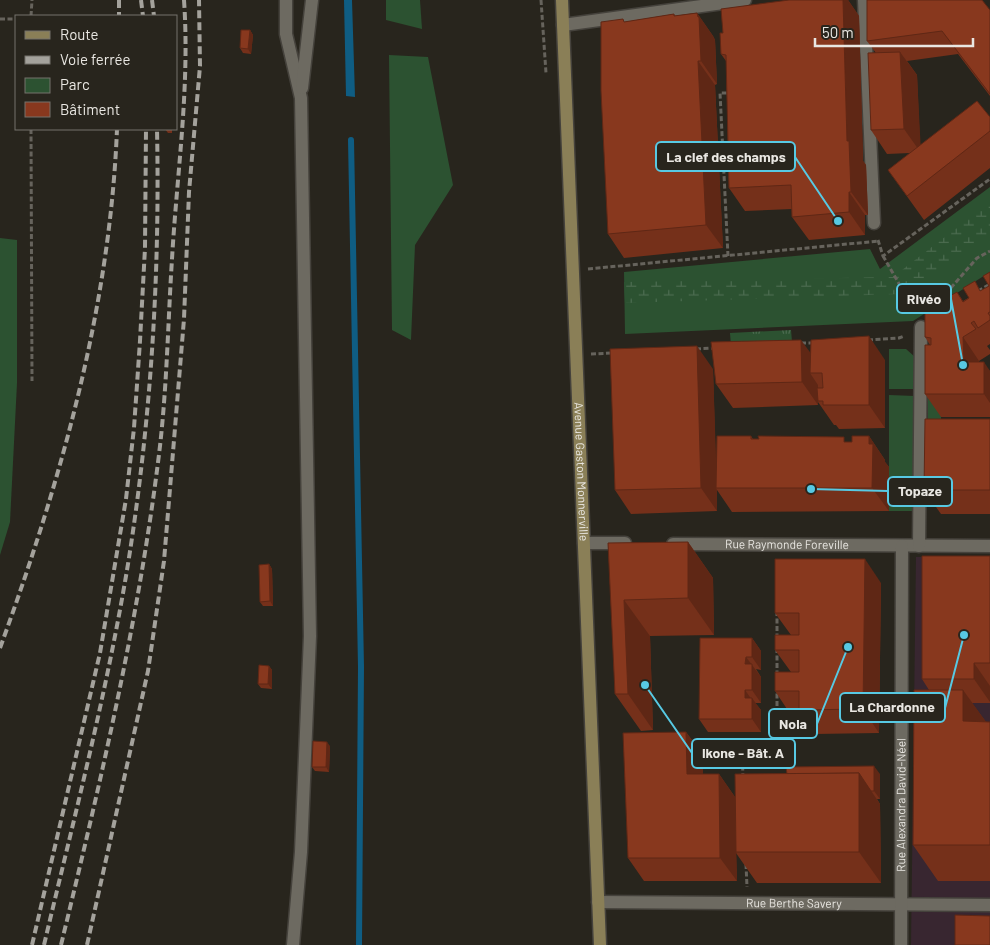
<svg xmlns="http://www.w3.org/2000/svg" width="990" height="945" font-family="Barlow,sans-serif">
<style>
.commercial{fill:#382630}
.green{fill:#2c5231}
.wetland{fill:url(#wetland-marsh)}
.park{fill:url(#park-tufts)}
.water{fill:#0f5d83}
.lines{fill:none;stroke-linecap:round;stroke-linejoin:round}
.stream{stroke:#0f5d83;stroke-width:6}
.lane-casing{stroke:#45423c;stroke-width:15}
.street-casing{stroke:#45423c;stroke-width:15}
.secondary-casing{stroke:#45423c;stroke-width:15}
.path{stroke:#66635c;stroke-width:3;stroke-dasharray:5 2.5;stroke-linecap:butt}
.lane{stroke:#6d6a61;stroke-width:12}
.street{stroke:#6d6a61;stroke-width:12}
.secondary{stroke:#8a7f57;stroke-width:12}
.rail{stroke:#a4a29c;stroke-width:4;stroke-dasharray:8 4;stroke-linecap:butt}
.wall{fill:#75301a}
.shaded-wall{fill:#5f2715}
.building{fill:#88381e;stroke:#5f2715}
.labels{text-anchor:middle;stroke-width:5;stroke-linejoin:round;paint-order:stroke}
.street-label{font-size:12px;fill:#e9e7e2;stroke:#28251d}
.leader{fill:none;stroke:#57c9e3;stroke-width:2}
.callout-dot{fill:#57c9e3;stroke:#28251d;stroke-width:2}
.callout{fill:#28251d;stroke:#57c9e3;stroke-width:2}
.callout-label{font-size:14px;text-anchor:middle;font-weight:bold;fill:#e9e7e2}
</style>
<defs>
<pattern id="wetland-marsh" width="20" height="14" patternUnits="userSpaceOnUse" patternTransform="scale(1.25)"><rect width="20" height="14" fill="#2c5231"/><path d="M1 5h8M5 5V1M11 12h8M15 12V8" fill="none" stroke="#4b6b4f"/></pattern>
<pattern id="park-tufts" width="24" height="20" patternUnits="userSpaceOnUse" patternTransform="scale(1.25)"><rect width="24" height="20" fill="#2c5231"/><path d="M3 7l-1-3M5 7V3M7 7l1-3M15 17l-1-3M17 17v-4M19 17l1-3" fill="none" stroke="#4b6b4f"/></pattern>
</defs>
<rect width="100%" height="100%" fill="#28251d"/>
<!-- commercial -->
<path class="commercial" d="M916 557H990V945H911Z"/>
<!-- green -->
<g class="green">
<path d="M386 0H420L422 29 386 20Z"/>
<path d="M389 55 428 57 453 185 415 245 411 340 392 330Z"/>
<path d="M990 187V272L913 321 625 334 624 272 870 249 880 269Z"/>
<path d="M0 238 17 240V383L10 522 0 555Z"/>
<path d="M889 349H906L915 357V389H889Z"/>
<path d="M928 366 941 368V425H928Z"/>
<path d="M889 395 915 396 914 511H889Z"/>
</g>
<!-- wetland -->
<path class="wetland" d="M990 202V239L900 294 625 303 624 282 893 277Z"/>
<!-- park -->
<path class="park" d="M791 330 792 342 731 345 730 333Z"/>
<!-- water -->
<path class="water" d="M344 0H352L355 97 346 96Z"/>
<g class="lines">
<!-- stream -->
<path class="stream" d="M351 140 361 667 359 945"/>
<!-- lane casing -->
<g class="lane-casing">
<g id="lane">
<path d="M286 0V34L301 98 310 636 301 852 293 945"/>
<path d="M302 88 312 0"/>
</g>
</g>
<!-- street casing -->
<g class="street-casing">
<g id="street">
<path d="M864 0 874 223"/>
<path d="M563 25 745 0"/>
<path d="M584 543H625"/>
<path id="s1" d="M673 544 990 546"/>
<path d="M919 546 921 327"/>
<path id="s2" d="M598 902 990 905"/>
<path id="s3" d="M901 945 902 546"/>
</g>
</g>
<!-- secondary casing -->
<g class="secondary-casing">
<g id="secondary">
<path id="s4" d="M562 0 600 945"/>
</g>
</g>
<!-- path -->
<g class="path">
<path d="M541 0 546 73"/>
<path d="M31 16 32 0"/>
<path d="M0 19H16"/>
<path d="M31 129 32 381"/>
<path d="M878 240 883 256 990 179"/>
<path d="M728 256 720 93H731"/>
<path d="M883 256 916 313"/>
<path d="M588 269 879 241"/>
<path d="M978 291 990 284"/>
<path d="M936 305 977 258 990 251"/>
<path d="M868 340 899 338 904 336"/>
<path d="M801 343H815"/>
<path d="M696 349 715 348"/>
<path d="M591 354 613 353"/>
<path d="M777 611V637"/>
<path d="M777 648V674"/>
<path d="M743 778 742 747 777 745V691"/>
<path d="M746 864 747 887"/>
</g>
<!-- lane -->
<use href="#lane" class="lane"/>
<!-- street -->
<use href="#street" class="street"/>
<!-- secondary -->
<use href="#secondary" class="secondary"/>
<!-- rail -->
<g class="rail">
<path d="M119 0V16"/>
<path d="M141 0 143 16"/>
<path d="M152 0 154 16"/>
<path d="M0 648C61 481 110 307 117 129"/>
<path d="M32 945 100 653 126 499 134 428 140 341 145 248 146 129"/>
<path d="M44 945C74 818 107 692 128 564 151 420 160 274 157 129"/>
<path d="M61 945C101 780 140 615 160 446 167 384 168 321 172 259 177 172 190 87 184 0"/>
<path d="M87 945 148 671 164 561 184 319 189 192 200 66 199 0"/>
</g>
</g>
<!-- wall -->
<g class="wall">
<path d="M789 0H848L859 16 863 161 866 165 868 215H865V235L809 240 792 217V209L745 211 729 188 726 61 721 54 723 33Z"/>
<path d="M990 10V96L958 54 907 61 917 75 920 145 990 117V168L924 220 888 170 910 153 887 154 871 130 876 53 867 41Z"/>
<path d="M697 13 713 36 715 40 717 84 715 85 723 248 624 258 608 234 625 22 674 14 675 16Z"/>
<path d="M250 30 253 35 251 54 243 53 240 48Z"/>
<path d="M165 129H172V133H168Z"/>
<path d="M990 272V344L987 346 990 350V354L979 361V362L990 371V417H941L925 394 930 345 925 337 946 311 952 308 957 292 963 301 989 286Z"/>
<path d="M810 353 885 360V428L839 429 836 425H834L818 402V405L733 408 716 384Z"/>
<path d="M713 369 716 470 751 436 753 439 848 442H852L869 436 885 460V462L889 467V511L732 512 717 490V511L631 514 615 490Z"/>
<path d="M990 419V514H941L924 490Z"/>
<path d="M688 542 713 578 714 635 650 636 653 730 641 731 615 694 608 543Z"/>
<path d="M990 556V703H972L986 722H990V881H938L913 845 929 690 922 679Z"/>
<path d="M269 564 272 569 273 606H263L260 602Z"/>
<path d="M881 583 879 733 815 734 802 715H791L775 691 791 672 775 650 791 635 775 613Z"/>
<path d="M752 638 761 651V670L756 669 761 677V703H755L761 710V732H708L699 719Z"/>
<path d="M269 666 272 670V689L261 688 258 684Z"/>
<path d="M686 732 703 755V774H719L735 797 880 774V799H877L880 804 881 883H757L736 853 737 881H644L628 858Z"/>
<path d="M330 746 329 772 315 771 312 767Z"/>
</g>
<!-- shaded-wall -->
<g class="shaded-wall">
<path d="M843 0H848L859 16 863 161 866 165 868 215 851 192 847 141Z"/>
<path d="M697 13 713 36 715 40 717 84 701 61Z"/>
<path d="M250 30 253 35 251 54 248 49Z"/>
<path d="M900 52 917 75 921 153 904 129Z"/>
<path d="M698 61 715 85 723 248 706 225Z"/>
<path d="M849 192 865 215V235L849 212Z"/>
<path d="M869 336 885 360V428L869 405Z"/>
<path d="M963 337 979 361 980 385 964 362Z"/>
<path d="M801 340 818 363 810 373 818 385V405L802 382Z"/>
<path d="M697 346 713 369 717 488H716L717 490V511L701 488Z"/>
<path d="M984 362 990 371V403L984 394Z"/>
<path d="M869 436 885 460V462L889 467V511L872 488 869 444Z"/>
<path d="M688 542 713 578 714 635 688 598Z"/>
<path d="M865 559 881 583 879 733 863 709Z"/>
<path d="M269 564 272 569 273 606 270 601Z"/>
<path d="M624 600 650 636 653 730 628 694Z"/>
<path d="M752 638 761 651V670L752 657Z"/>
<path d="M746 657 761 677V703L752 690 745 664Z"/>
<path d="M974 663 990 686V702L974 679Z"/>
<path d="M269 666 272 670V689L268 684Z"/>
<path d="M745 690 752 700V698L761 710V732L752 719 745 698Z"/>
<path d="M963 690 989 726 963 721Z"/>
<path d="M686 732 703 755V797L687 774Z"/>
<path d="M327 742 330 746 329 772 326 767Z"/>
<path d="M874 766 880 774V799L874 791Z"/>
<path d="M859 773 880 804 881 883 859 852Z"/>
<path d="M719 774 735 797 737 881 720 858Z"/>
</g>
<!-- building -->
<g class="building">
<path d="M789 0H843L847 141H849L851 192H849V212L792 217 791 185 729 188 726 55 721 54 720 33H723L721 9Z"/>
<path d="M867 0H982L990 10V94L942 31 867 41Z"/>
<path d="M697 13 698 17H699L701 61H698L706 225 608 234 601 91V22L623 19 624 22 674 14V16Z"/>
<path d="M241 30H250L248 49 240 48Z"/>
<path d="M900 52 904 129 871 130 868 53Z"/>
<path d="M977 101 990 117V131L907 196 888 170Z"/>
<path d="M990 272V312L988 313 990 316V320L978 328 974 321 971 323 976 329 963 337 964 362H984V394H925V345H931V338L925 337V311L940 302 945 312 952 308 946 298 957 292 963 302 969 298 963 288 975 281 980 291 989 286 983 276Z"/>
<path d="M869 336V405H823V401H818L817 388H823L822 373H810L811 340Z"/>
<path d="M801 340 802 382 716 384 711 342Z"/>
<path d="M697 346 701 488 615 490 610 349Z"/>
<path d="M925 419H990V490H924Z"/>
<path d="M717 436H751V439H759L758 436 844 437V442H852V436H869V444H873L872 488H716Z"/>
<path d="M688 542V598L624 600 628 694H615L608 543Z"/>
<path d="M922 556H990V663H974V679H922Z"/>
<path d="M775 559H865L863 709 799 710V691H775V672H799V650H775V635H799V613H775Z"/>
<path d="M269 564 270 601 260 602 259 565Z"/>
<path d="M700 638H752V657H746L745 664H752V690H745V698H752V719H699Z"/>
<path d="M259 665 269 666 268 684H258Z"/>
<path d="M914 690H963V721L990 722V845H913Z"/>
<path d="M686 732 687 774H719L720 858H628L623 733Z"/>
<path d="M313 741 327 742 326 767H312Z"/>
<path d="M874 766V791H871L859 773 787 774 786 767Z"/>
<path d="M859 773V852H736L735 774Z"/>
<path d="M955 915 990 916V945H955Z"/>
</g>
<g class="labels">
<!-- street labels -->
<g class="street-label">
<text dy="4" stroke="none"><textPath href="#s4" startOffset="472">Avenue Gaston Monnerville</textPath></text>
<text dy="4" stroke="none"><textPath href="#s1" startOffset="114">Rue Raymonde Foreville</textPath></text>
<text dy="4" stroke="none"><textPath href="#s3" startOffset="140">Rue Alexandra David-Néel</textPath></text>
<text dy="4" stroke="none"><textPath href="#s2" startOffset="196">Rue Berthe Savery</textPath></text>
</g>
</g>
<!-- callouts -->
<path class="leader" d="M838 221L795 157M963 365L951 299M811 489L888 491M964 635L945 708M848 647L817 724M645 685L692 753"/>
<g class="callout-dot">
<circle cx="838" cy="221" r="5"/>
<circle cx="963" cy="365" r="5"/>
<circle cx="811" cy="489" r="5"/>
<circle cx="964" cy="635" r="5"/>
<circle cx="848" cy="647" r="5"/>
<circle cx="645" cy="685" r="5"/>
</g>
<g class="callout">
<rect x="656" y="142" width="139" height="29" rx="5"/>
<rect x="897" y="284" width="54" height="29" rx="5"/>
<rect x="888" y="477" width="64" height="29" rx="5"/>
<rect x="840" y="693" width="105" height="29" rx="5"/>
<rect x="769" y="709" width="48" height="29" rx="5"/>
<rect x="692" y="739" width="103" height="29" rx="5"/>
</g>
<g class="callout-label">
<text x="726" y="162">La clef des champs</text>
<text x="924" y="304">Rivéo</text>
<text x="920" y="496">Topaze</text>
<text x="892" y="712">La Chardonne</text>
<text x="793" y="729">Nola</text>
<text x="743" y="758">Ikone - Bât. A</text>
</g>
<!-- legend -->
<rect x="15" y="15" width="162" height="115" fill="#28251d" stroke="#75736c"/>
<rect x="25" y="31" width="25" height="8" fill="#8a7f57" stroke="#75736c"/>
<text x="60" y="40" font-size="15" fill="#e9e7e2">Route</text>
<rect x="25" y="56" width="25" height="8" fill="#a4a29c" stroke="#75736c"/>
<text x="60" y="65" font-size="15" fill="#e9e7e2">Voie ferrée</text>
<rect x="25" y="78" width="25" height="15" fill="#2c5231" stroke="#75736c"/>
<text x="60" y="90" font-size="15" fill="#e9e7e2">Parc</text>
<rect x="25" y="102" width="25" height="15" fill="#88381e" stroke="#75736c"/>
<text x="60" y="115" font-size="15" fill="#e9e7e2">Bâtiment</text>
<!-- scale -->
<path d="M815 38v8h158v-8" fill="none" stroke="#e9e7e2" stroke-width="2.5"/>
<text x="822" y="38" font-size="15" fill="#e9e7e2" stroke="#28251d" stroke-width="4" paint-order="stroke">50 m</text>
</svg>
